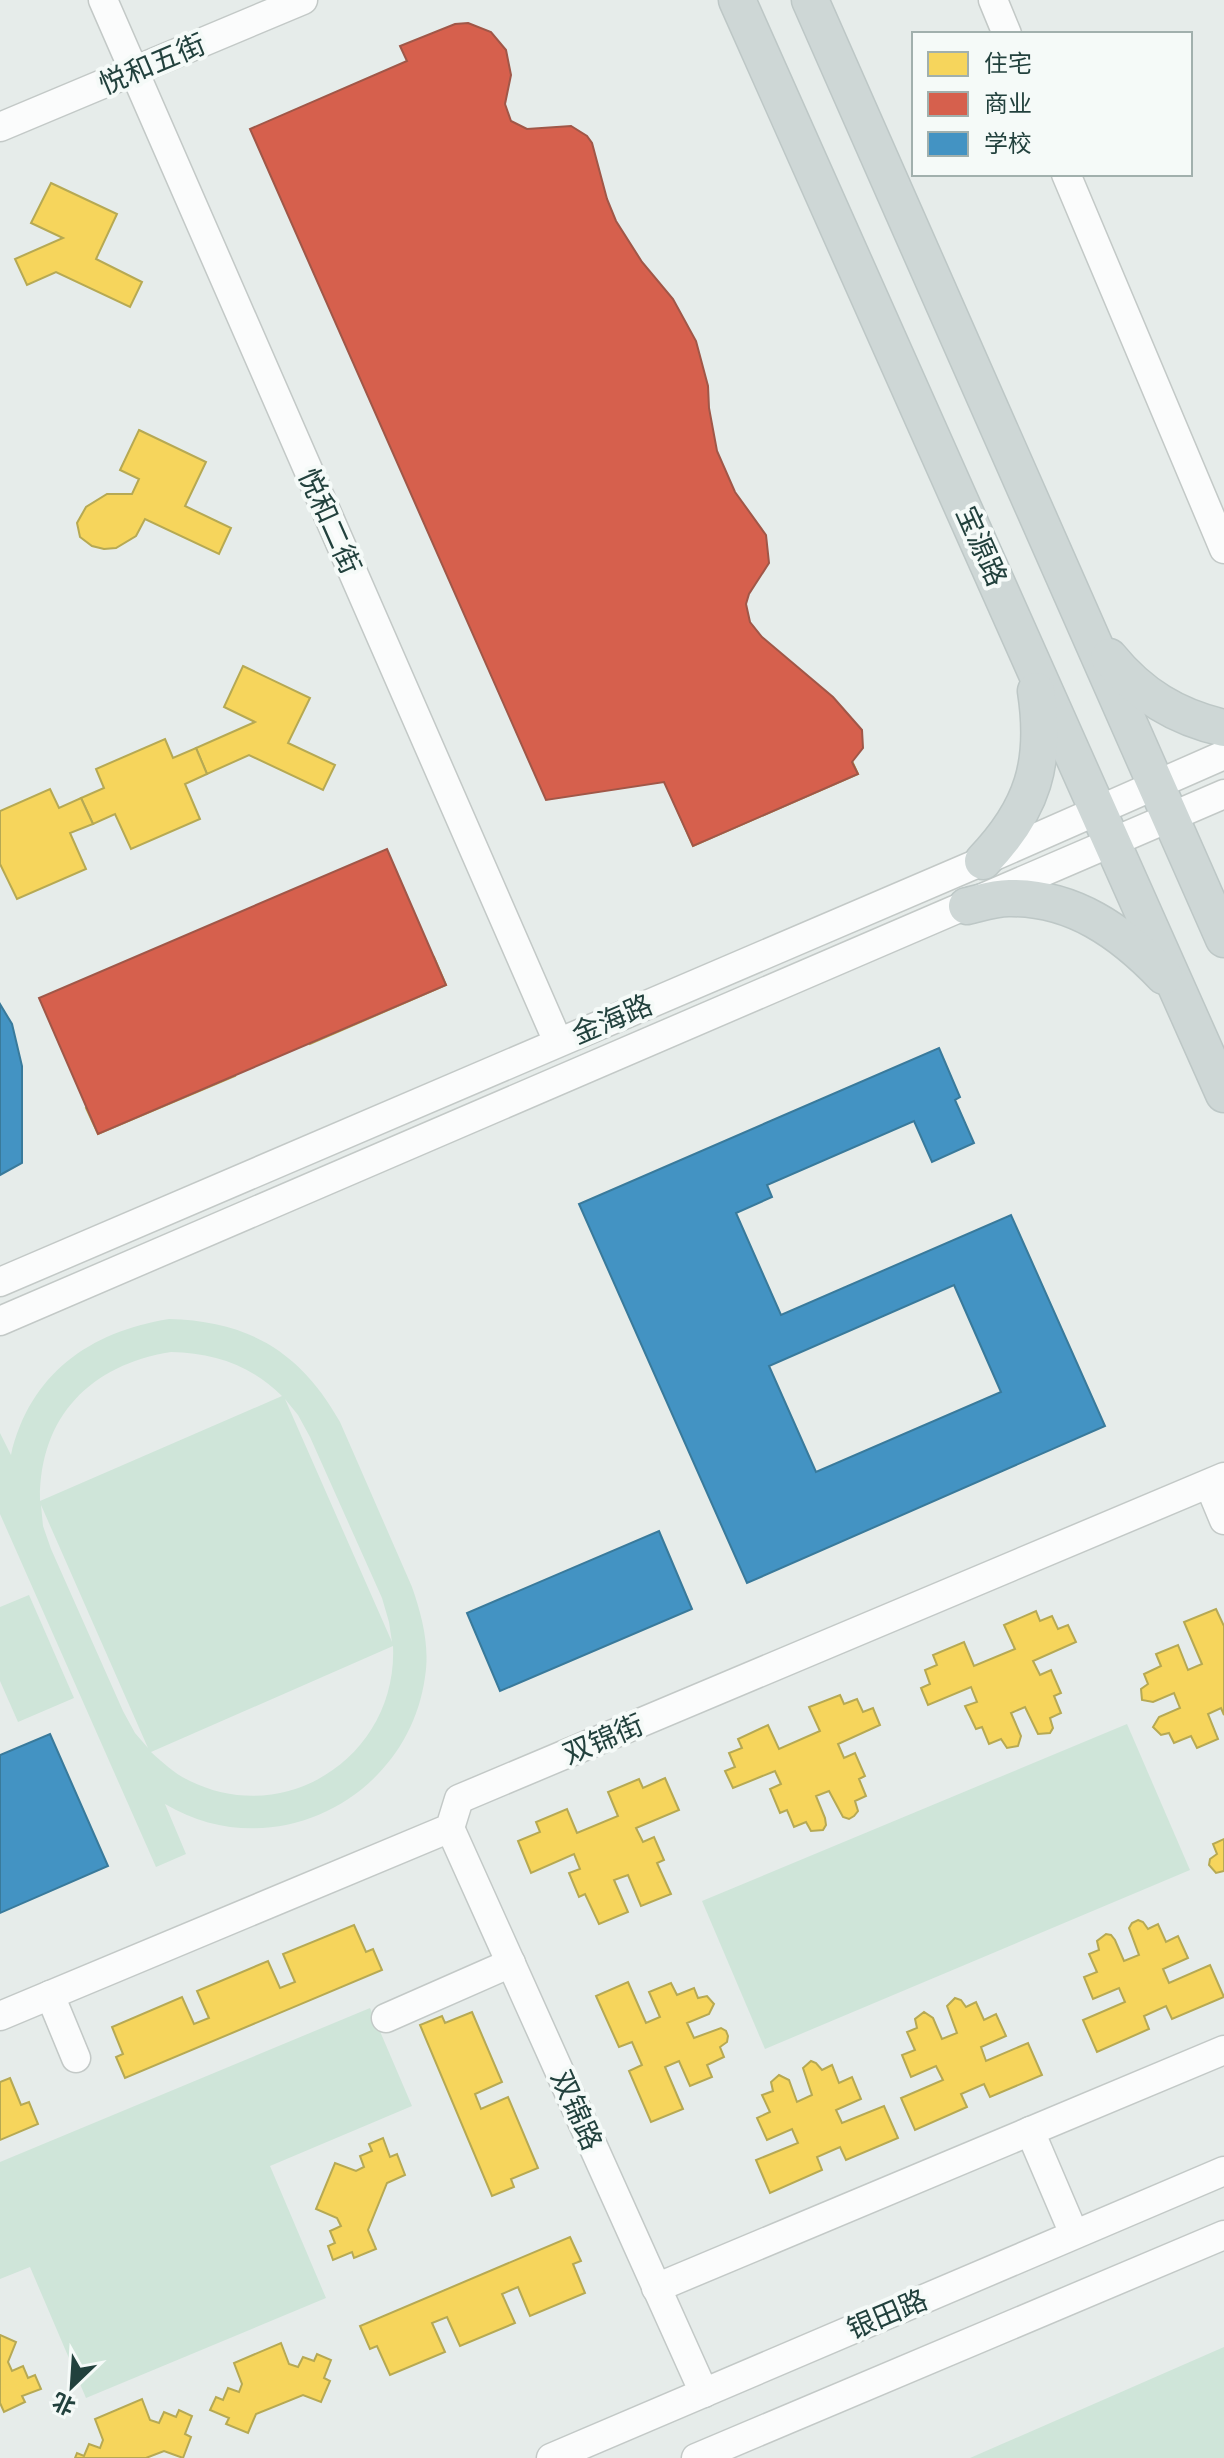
<svg xmlns="http://www.w3.org/2000/svg" width="1224" height="2458" font-family="'Varela Round','Noto Sans SC',sans-serif">
<style>
.green{fill:#cfe5d9;fill-rule:evenodd}
.homes{fill:#f6d55c;stroke:#b6a953;stroke-width:2}
.shops{fill:#d6604d;stroke:#a05748;stroke-width:2}
.schools{fill:#4393c3;stroke:#397a9b;stroke-width:2;fill-rule:evenodd}
.lines{fill:none;stroke-linecap:round;stroke-linejoin:round}
.minor-casing{stroke:#c3c9c7;stroke-width:31}
.major-casing{stroke:#bdc7c6;stroke-width:39}
.minor{stroke:#fbfcfc;stroke-width:28}
.major{stroke:#ced7d6;stroke-width:36}
.labels{text-anchor:middle;stroke-width:8;stroke-linejoin:round;paint-order:stroke}
.street-label{font-size:28px;fill:#22413d;stroke:#f5faf8}
</style>
<rect width="100%" height="100%" fill="#e6ecea"/>
<!-- green -->
<g class="green">
<path d="M169 1319C249 1321 301 1352 340 1422L412 1587C422 1616 430 1646 425 1677 408 1799 272 1868 165 1804L186 1854 156 1867 0 1514V1433L11 1455C30 1374 89 1332 169 1319ZM171 1352C214 1353 251 1365 282 1396L40 1501C39 1417 90 1365 171 1352ZM285 1399 298 1415 310 1437 382 1598 389 1622 392 1642ZM41 1505 148 1748 135 1733 123 1711 51 1549 43 1526ZM393 1646C398 1754 288 1829 190 1781 175 1774 163 1763 151 1752Z"/>
<path d="M29 1595 74 1698 18 1722 0 1681V1607Z"/>
<path d="M1127 1724 1190 1870 765 2049 702 1901Z"/>
<path d="M370 2008 412 2106 270 2166 326 2298 86 2398 30 2267 0 2279V2162Z"/>
<path d="M1224 2347V2458H970Z"/>
</g>
<!-- homes -->
<g class="homes">
<path d="M337 114 354 154 385 141 404 182 378 193 399 241 374 256 352 204 333 213 297 131Z"/>
<path d="M51 183 117 214 96 259 142 282 130 307 56 272 27 285 15 259 63 238 31 223Z"/>
<path d="M399 241 419 286 445 275 463 317 432 330 450 370 410 388 374 306 393 298 374 256Z"/>
<path d="M139 430 206 462 185 506 231 528 219 554 145 519 136 536 116 548 104 549 92 546 80 537 77 523 86 507 107 494H132L139 479 120 470Z"/>
<path d="M494 484 512 524 543 510 561 552 535 563 556 609 529 621 509 575 490 582 454 501Z"/>
<path d="M556 609 576 656 602 645 620 686 589 699 607 740 568 757 531 676 550 668 529 621Z"/>
<path d="M243 666 310 698 288 743 335 765 323 790 249 755 207 774 196 748 255 722 224 707Z"/>
<path d="M758 713 780 761 840 735 858 774 693 846 676 807 736 780 714 732Z"/>
<path d="M165 739 173 758 196 748 207 774 185 784 200 819 131 849 115 814 93 824 81 798 104 788 96 769Z"/>
<path d="M50 789 59 808 81 798 93 824 70 833 86 869 17 899 0 864V811Z"/>
<path d="M368 913 374 928 409 914 423 946 401 956 406 969 434 957 446 985 310 1044 297 1016 325 1004 319 991 297 1000 283 968 318 953 311 937Z"/>
<path d="M157 1005 163 1021 198 1006 212 1038 190 1048 196 1061 223 1050 235 1076 98 1134 86 1108 114 1096 108 1083 86 1093 71 1060 107 1045 100 1029Z"/>
<path d="M1216 1609 1224 1626V1715L1221 1708 1208 1714 1218 1739 1197 1748 1191 1736 1174 1743 1169 1733 1161 1735 1153 1727 1159 1717 1180 1708 1174 1693 1153 1702 1142 1700 1141 1689 1148 1684 1144 1674 1161 1666 1156 1654 1178 1645 1188 1670 1202 1664 1184 1622Z"/>
<path d="M1036 1611 1040 1621 1052 1616 1058 1629 1068 1625 1076 1642 1033 1661 1040 1675 1051 1670 1061 1693 1054 1696 1061 1713 1050 1718 1053 1728 1050 1733 1038 1734 1025 1707 1011 1713 1021 1736 1018 1746 1007 1748 1001 1739 989 1744 982 1727 976 1729 965 1706 977 1702 971 1687 928 1705 921 1688 930 1684 925 1670 937 1665 933 1655 964 1642 974 1666 1015 1649 1004 1625Z"/>
<path d="M840 1695 844 1704 857 1699 863 1712 873 1708 880 1725 838 1744 844 1758 855 1753 865 1776 859 1779 866 1796 855 1801 858 1811 854 1816 849 1819 843 1817 829 1791 816 1796 825 1818 826 1825 823 1830 811 1831 806 1822 794 1827 787 1810 780 1813 770 1789 781 1784 775 1771 733 1788 725 1771 735 1767 729 1753 742 1748 738 1739 768 1725 779 1749 820 1731 809 1707Z"/>
<path d="M665 1778 679 1810 636 1828 643 1842 654 1837 664 1860 657 1863 671 1894 641 1906 628 1875 614 1880 628 1912 599 1924 585 1894 579 1897 569 1873 580 1869 574 1854 531 1873 518 1841 540 1832 536 1822 567 1809 577 1833 618 1816 608 1792 639 1779 643 1788Z"/>
<path d="M1224 1839V1871L1216 1873 1209 1865 1210 1859 1217 1854 1213 1844Z"/>
<path d="M1138 1920 1143 1922 1148 1929 1158 1924 1166 1942 1178 1936 1188 1958 1163 1969 1169 1983 1210 1965 1224 1997 1172 2019 1166 2006 1144 2016 1149 2029 1097 2052 1083 2020 1125 2002 1119 1988 1093 1999 1084 1977 1097 1972 1089 1954 1099 1950 1097 1941 1106 1934 1111 1935 1115 1940 1124 1961 1139 1955 1129 1928 1132 1923Z"/>
<path d="M354 1925 366 1952 373 1949 382 1970 125 2078 116 2057 123 2054 112 2027 182 1997 194 2024 209 2018 197 1991 268 1961 280 1988 295 1982 283 1954Z"/>
<path d="M628 1982 646 2023 660 2017 649 1992 671 1983 677 1995 694 1988 698 1998 707 1996 714 2004 709 2014 687 2023 694 2038 721 2028 726 2031 728 2036 727 2042 720 2047 724 2057 707 2065 712 2077 690 2086 679 2061 665 2067 683 2109 651 2122 629 2071 642 2065 632 2042 619 2047 596 1996Z"/>
<path d="M955 1998 961 2000 966 2007 976 2002 984 2020 996 2014 1006 2036 981 2047 986 2061 1028 2043 1042 2075 990 2097 984 2084 961 2094 967 2107 915 2130 901 2098 943 2080 936 2066 911 2077 902 2055 915 2050 907 2032 917 2028 915 2019 924 2012 933 2018 942 2039 957 2033 947 2006Z"/>
<path d="M472 2012 502 2082 475 2094 481 2109 508 2097 538 2168 511 2179 514 2187 492 2196 420 2025 442 2016 445 2023Z"/>
<path d="M811 2061 816 2063 822 2070 832 2065 839 2083 852 2077 861 2099 836 2110 842 2123 884 2106 898 2138 846 2160 840 2147 817 2157 822 2170 770 2193 756 2160 798 2143 792 2129 767 2140 757 2118 770 2112 762 2095 773 2091 771 2082 779 2075 789 2080 797 2102 812 2095 803 2068Z"/>
<path d="M10 2078 21 2105 29 2102 38 2124 0 2140V2082Z"/>
<path d="M383 2138 390 2157 397 2154 405 2175 387 2183 368 2230 376 2249 354 2258 352 2252 333 2260 328 2246 335 2243 330 2231 341 2226 337 2218 316 2209 335 2163 356 2171 364 2167 360 2156 372 2151 369 2144Z"/>
<path d="M570 2237 581 2261 573 2264 585 2293 530 2316 518 2287 502 2294 515 2323 460 2346 447 2317 432 2323 445 2352 390 2375 377 2346 370 2349 360 2326Z"/>
<path d="M0 2335 16 2342 8 2362 12 2371 23 2366 28 2378 35 2375 41 2389 22 2396 25 2402 4 2412 0 2403Z"/>
<path d="M281 2343 289 2364 298 2367 303 2357 314 2361 317 2354 331 2360 324 2378 330 2381 321 2402 303 2395 256 2414 248 2433 226 2424 229 2418 210 2410 216 2397 223 2400 228 2388 239 2392 242 2384 234 2363Z"/>
<path d="M142 2399 150 2420 159 2423 164 2412 176 2417 179 2410 192 2416 185 2434 191 2437 183 2458 164 2451 146 2458H75L77 2453 84 2456 89 2444 100 2448 103 2440 95 2419Z"/>
</g>
<!-- shops -->
<g class="shops">
<path d="M468 23 491 32 506 50 511 75 505 104 511 121 527 129 571 126 587 136 592 143 607 199 616 221 642 262 673 299 696 341 708 386 709 408 717 451 735 492 766 535 769 563 749 594 746 604 750 622 762 637 833 697 862 730 863 748 852 762 858 774 693 846 664 782 546 800 250 129 407 61 400 46 455 24Z"/>
<path d="M387 849 446 985 98 1134 39 998Z"/>
</g>
<!-- schools -->
<g class="schools">
<path d="M0 1004 12 1024 22 1066V1163L0 1175Z"/>
<path d="M939 1048 960 1097 955 1100 974 1143 932 1162 914 1121 767 1185 772 1197 736 1213 781 1315 1011 1215 1105 1426 747 1583 579 1204ZM954 1285 1001 1392 816 1472 769 1366Z"/>
<path d="M659 1531 692 1609 500 1691 467 1613Z"/>
<path d="M50 1734 108 1866 0 1913V1755Z"/>
</g>
<g class="lines">
<!-- minor casing -->
<g class="minor-casing">
<g id="minor">
<path d="M103 0 558 1042"/>
<path d="M993 0 1007 34"/>
<path d="M0 127 303 0"/>
<path d="M1066 174 1224 549"/>
<path d="M0 1282 983 861 1224 755"/>
<path d="M0 1321 1224 794"/>
<path d="M1209 1484 1224 1520"/>
<path d="M450 1828 704 2393"/>
<path d="M50 1995 76 2058"/>
<path d="M0 2016 450 1828 459 1799 1224 1477"/>
<path d="M386 2018 511 1963"/>
<path d="M1030 2131 1074 2234"/>
<path d="M656 2288 1224 2050"/>
<path d="M551 2458 1224 2171"/>
<path d="M696 2458 1224 2235"/>
</g>
</g>
<!-- major casing -->
<g class="major-casing">
<g id="major">
<path d="M737 0 1224 1094"/>
<path d="M810 0 1224 939"/>
<path d="M1109 657C1140 695 1176 717 1224 728"/>
<path d="M983 861C1033 809 1047 762 1036 691"/>
<path d="M967 906C980 903 995 898 1009 898 1073 897 1122 932 1164 976"/>
</g>
</g>
<!-- minor -->
<use href="#minor" class="minor"/>
<!-- major -->
<use href="#major" class="major"/>
</g>
<g class="labels">
<!-- street labels -->
<g class="street-label">
<text transform="translate(152 64) rotate(-23)" y="10">悦和五街</text>
<text transform="translate(330 521) rotate(66)" y="10">悦和二街</text>
<text transform="translate(982 546) rotate(66)" y="10">宝源路</text>
<text transform="translate(612 1019) rotate(-23)" y="10">金海路</text>
<text transform="translate(603 1739) rotate(-23)" y="10">双锦街</text>
<text transform="translate(577 2110) rotate(66)" y="10">双锦路</text>
<text transform="translate(887 2314) rotate(-23)" y="10">银田路</text>
</g>
</g>
<!-- legend -->
<rect x="912" y="32" width="280" height="144" fill="#f5faf8" stroke="#a1b0ad" stroke-width="2"/>
<rect x="928" y="52" width="40" height="24" fill="#f6d55c" stroke="#a1b0ad" stroke-width="2"/>
<text x="984" y="72" font-size="24" fill="#22413d">住宅</text>
<rect x="928" y="92" width="40" height="24" fill="#d6604d" stroke="#a1b0ad" stroke-width="2"/>
<text x="984" y="112" font-size="24" fill="#22413d">商业</text>
<rect x="928" y="132" width="40" height="24" fill="#4393c3" stroke="#a1b0ad" stroke-width="2"/>
<text x="984" y="152" font-size="24" fill="#22413d">学校</text>
<!-- north arrow -->
<g transform="translate(72 2386) rotate(205)" stroke="#f5faf8" stroke-width="6" paint-order="stroke">
<path d="M0-6L14 30L0 20L-14 30Z" fill="#22413d"/>
<text y="-12" font-size="22" font-weight="bold" text-anchor="middle" fill="#22413d">北</text>
</g>
</svg>
